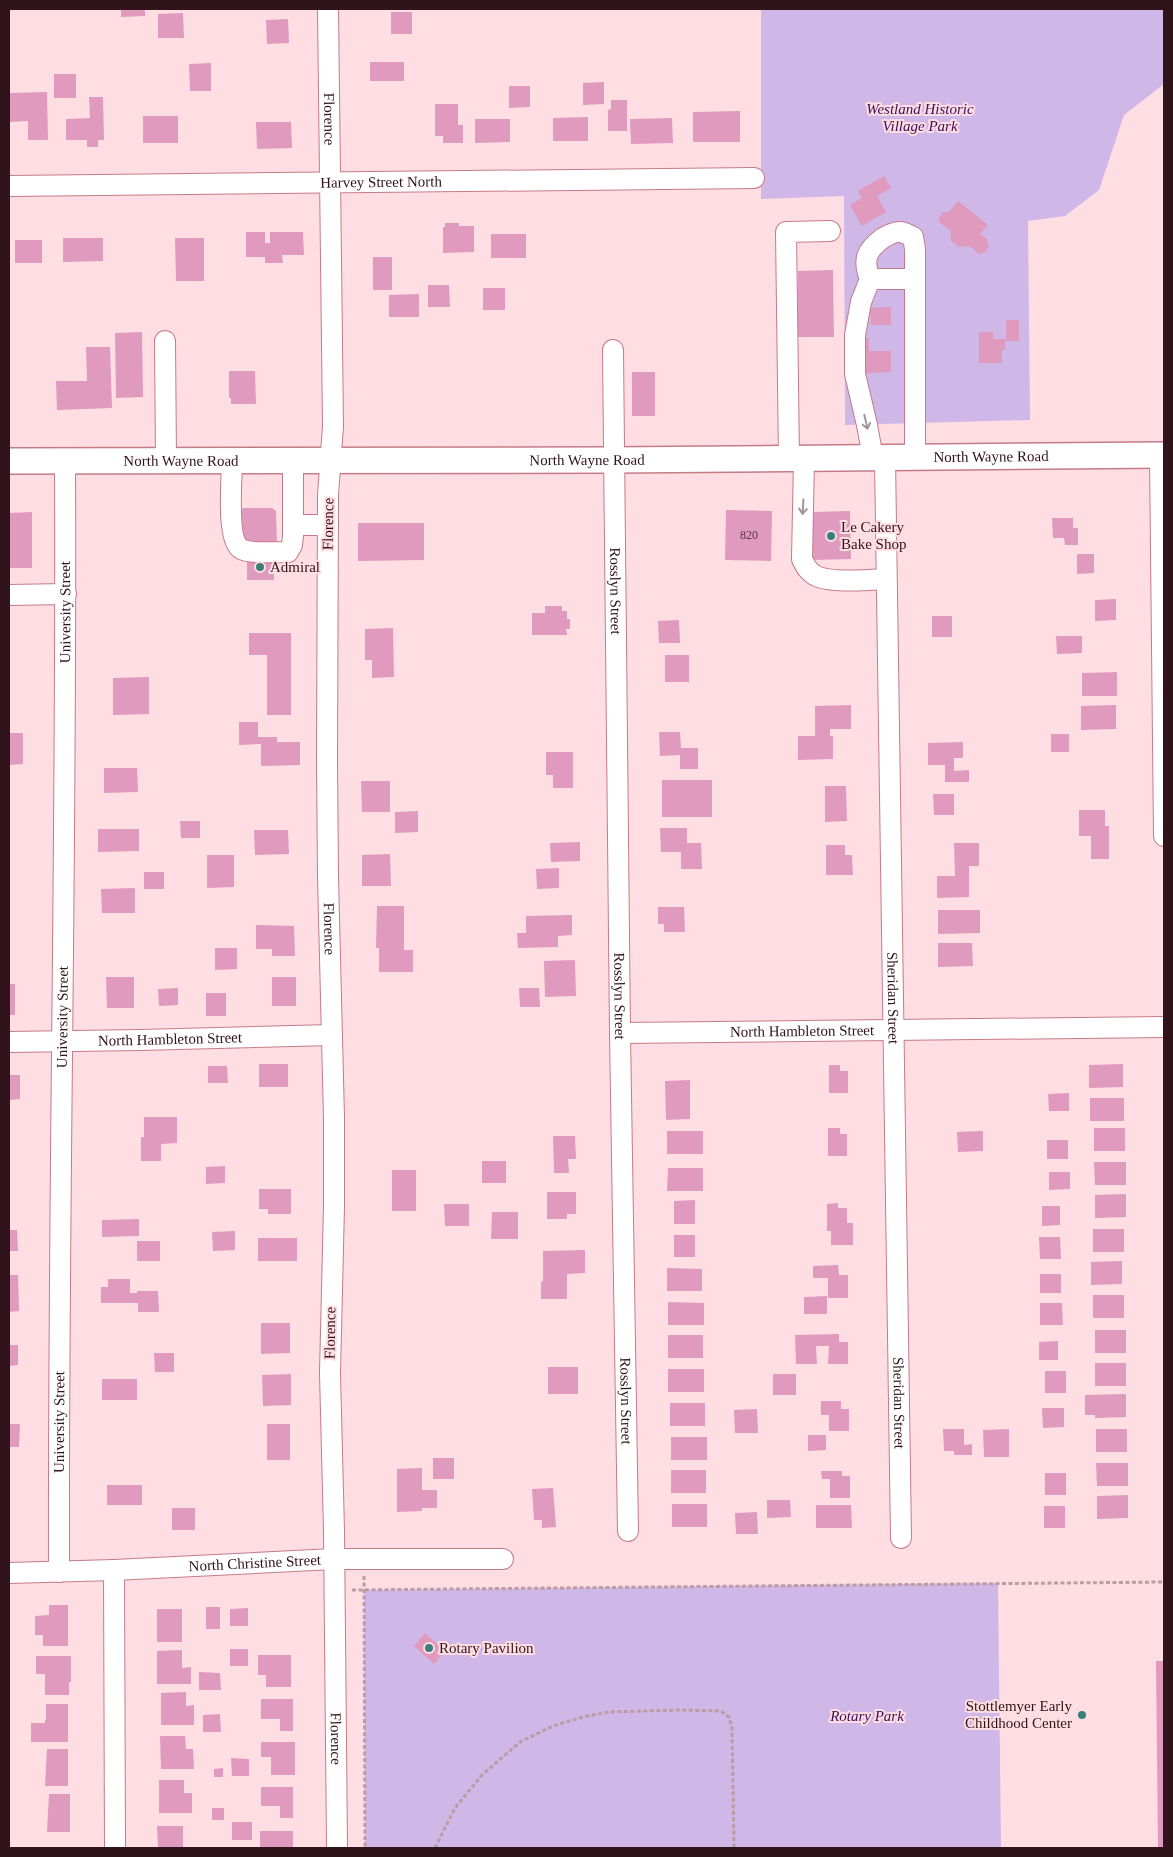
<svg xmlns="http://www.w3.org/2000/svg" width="1173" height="1857" font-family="'Times New Roman',serif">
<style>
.green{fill:#cfb7e8}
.building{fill:#df9abe}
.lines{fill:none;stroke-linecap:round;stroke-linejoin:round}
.minor-casing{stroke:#c47b89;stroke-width:22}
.major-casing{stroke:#c47b89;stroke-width:28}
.path{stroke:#bc9ca2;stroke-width:3;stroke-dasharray:4 2.5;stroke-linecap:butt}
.minor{stroke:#fff;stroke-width:20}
.major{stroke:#fff;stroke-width:25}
.oneway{stroke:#a29598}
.poi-dot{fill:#377f78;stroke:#ffdee3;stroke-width:2}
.labels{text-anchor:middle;stroke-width:4;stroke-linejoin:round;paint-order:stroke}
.number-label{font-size:12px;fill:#5c3644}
.park-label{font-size:15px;font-style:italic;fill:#3b0e59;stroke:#ffdee3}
.street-label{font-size:15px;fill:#31141b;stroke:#ffdee3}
.poi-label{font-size:15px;fill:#31141b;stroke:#ffdee3;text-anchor:start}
</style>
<rect width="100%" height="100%" fill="#ffdee3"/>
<!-- green -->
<g class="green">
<path d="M761 9H1164V84L1124 115 1099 190 1065 216 1028 221 1030 420 845 425 844 196 761 199Z"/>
<path d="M998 1583 1001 1848H365L364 1590Z"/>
</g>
<!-- building -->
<g class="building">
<path d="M121 9H145V16L121 17Z"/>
<rect x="391" y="12" width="21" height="22"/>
<path d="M183 13 184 38H158V14Z"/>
<path d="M288 19 289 43 267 44 266 20Z"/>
<rect x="370" y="62" width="34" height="19"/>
<path d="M211 63V91H190L189 64Z"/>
<rect x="54" y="74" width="22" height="24"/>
<path d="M604 82V104L583 105V83Z"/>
<path d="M509 86H530V107L509 108Z"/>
<path d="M47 92 48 140H28V121L9 122V93Z"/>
<path d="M89 97H103L104 140H98V147H87V140H66V119L90 118Z"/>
<path d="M611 100H627V131H608V110L611 109Z"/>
<path d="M435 104H458V125H463V143H443V136H435Z"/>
<path d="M740 111V142H693V112Z"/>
<rect x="143" y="116" width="35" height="27"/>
<path d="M588 117V141H553V118Z"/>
<path d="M672 118 673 143 631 144 630 119Z"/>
<path d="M475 119H510V142L475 143Z"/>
<path d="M256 122H291L292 148 257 149Z"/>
<path d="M884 176 891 188 877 196 886 212 862 226 850 205 862 198 858 191Z"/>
<path d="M958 201 988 225 980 234 987 239 989 247 984 253 979 254 970 246 959 247 951 241 950 230 940 223 939 218 943 212H949Z"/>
<path d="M445 223H459V226H474V252L443 253V227H445Z"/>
<path d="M246 232H265V243H270V232H303L304 255H282L283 263H265V257H246Z"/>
<rect x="491" y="234" width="35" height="24"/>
<path d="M63 238H103V261L63 262Z"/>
<path d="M175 238H204V281H176Z"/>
<rect x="15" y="240" width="27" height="23"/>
<rect x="373" y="257" width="19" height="33"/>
<path d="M833 270 834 337H798V271Z"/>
<path d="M428 285H449L450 307H428Z"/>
<rect x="483" y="288" width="22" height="22"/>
<path d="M419 294V317H389V295Z"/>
<path d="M891 307V325H871L870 308Z"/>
<rect x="1006" y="320" width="13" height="21"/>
<path d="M142 332 143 397 116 398 115 333Z"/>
<path d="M979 332H993V339H1005V350H1002V363H979Z"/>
<path d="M856 338H869V351H891V372L856 374Z"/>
<path d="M86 347H110L112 408 57 410 56 381H87Z"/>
<path d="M229 371H255L256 404H231V398H229Z"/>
<rect x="632" y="372" width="23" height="44"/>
<path d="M243 508H272L276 511 277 544 244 549 240 512Z"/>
<path d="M726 510 772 511 771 561 725 560Z"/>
<path d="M850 511 851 559 813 560 812 512Z"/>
<path d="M32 512V568H9V513Z"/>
<path d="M1052 518H1073V528H1078V545H1065L1064 538H1053Z"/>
<path d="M358 523H424V560L358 561Z"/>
<path d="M1077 554H1094V573L1077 574Z"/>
<path d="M247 557H271L274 568V580H247Z"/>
<path d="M1116 599V620L1095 621V600Z"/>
<path d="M545 606H562V611H567V619H570V629H566L567 635H532V613H545Z"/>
<rect x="932" y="616" width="20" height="21"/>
<path d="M679 620 680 643H659L658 621Z"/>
<path d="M393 628 394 677 372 678V660H365V629Z"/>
<path d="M249 633H291V715H267V655H249Z"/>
<path d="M1056 636H1082V653L1057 654Z"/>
<rect x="665" y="655" width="24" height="27"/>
<path d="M1117 672V696H1082V673Z"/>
<path d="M149 677V714L113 715V678Z"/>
<path d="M851 705V729H830V736H833V759L798 760V736H815V706Z"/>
<path d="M1116 705V729L1081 730V706Z"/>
<path d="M239 722H258V737H277V742H300V765L261 766V744L239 745Z"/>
<path d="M659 732H680L681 748H698V769H680V755L660 756Z"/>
<path d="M9 733H23V764L9 765Z"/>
<rect x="1051" y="734" width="18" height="18"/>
<path d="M963 742V758H954V771L969 770V782H945V765H928V743Z"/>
<path d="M546 752H573V788H553V775H546Z"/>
<path d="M104 768H137L138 792 104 793Z"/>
<rect x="662" y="780" width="50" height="37"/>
<path d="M361 781H390V812H362Z"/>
<path d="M825 786H846L847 821 825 822Z"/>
<path d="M933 794H954V815H934Z"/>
<path d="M1079 810H1105V826H1109V859H1091V836H1079Z"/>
<path d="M418 811V832L395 833V812Z"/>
<path d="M180 821H200V838H181Z"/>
<path d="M660 828H687V843H701L702 869H681V852H661Z"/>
<path d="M98 829H139V851L98 852Z"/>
<path d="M254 830H288L289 854 255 855Z"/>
<path d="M580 842V861L551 862 550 843Z"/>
<path d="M954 843H979V866H969V897L937 898V876H955Z"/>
<path d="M826 845H845V855H852L853 875H826Z"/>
<path d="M390 854 391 886H362V855Z"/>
<path d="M207 855H234V887L207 888Z"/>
<path d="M559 868V888L537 889 536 869Z"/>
<rect x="144" y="872" width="20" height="17"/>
<path d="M135 888V913H102L101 889Z"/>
<path d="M377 906H404V950H413V972H379V948H376Z"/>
<path d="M658 907H684L685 932H664V924H658Z"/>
<path d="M938 910H980V933L938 934Z"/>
<path d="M572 915V935L558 936V947L518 948 517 933H526V916Z"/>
<path d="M256 925 294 926 295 956H272V949H256Z"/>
<path d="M938 943H972L973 966 938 967Z"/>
<path d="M215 948H237V969L215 970Z"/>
<path d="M575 960 576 996 545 997 544 961Z"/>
<path d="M106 977H134V1008H107Z"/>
<rect x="272" y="977" width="24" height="29"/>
<rect x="9" y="984" width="6" height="31"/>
<path d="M178 988V1005L159 1006 158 989Z"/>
<path d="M519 988H539L540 1007H520Z"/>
<rect x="206" y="993" width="20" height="23"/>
<rect x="259" y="1064" width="29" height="23"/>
<path d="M1123 1064V1087L1089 1088V1065Z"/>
<path d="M829 1065H840V1071H848V1093H829Z"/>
<path d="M208 1066H227L228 1083H208Z"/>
<path d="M9 1075H20V1099L9 1100Z"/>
<path d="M690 1080V1119L666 1120 665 1081Z"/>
<path d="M1069 1093V1111H1049L1048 1094Z"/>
<rect x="1090" y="1098" width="34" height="23"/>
<path d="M144 1117H177V1143L161 1144V1161H141V1137H144Z"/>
<path d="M828 1128H840V1134H847V1156H828Z"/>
<rect x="1094" y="1128" width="31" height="23"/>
<rect x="667" y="1131" width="36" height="23"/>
<path d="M983 1131V1151L958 1152 957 1132Z"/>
<path d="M553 1136H575L576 1159H568L569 1173H554Z"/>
<rect x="1047" y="1140" width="21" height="19"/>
<rect x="482" y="1161" width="24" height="22"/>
<path d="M1094 1162H1126V1185H1095Z"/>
<path d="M225 1166V1183L206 1184V1167Z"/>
<path d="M668 1168H703V1191H667Z"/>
<rect x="392" y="1170" width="24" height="41"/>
<path d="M1049 1172H1070V1189L1049 1190Z"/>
<path d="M259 1189H291V1214H268V1209H259Z"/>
<path d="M547 1192H576V1214H567V1219H547Z"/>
<path d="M1126 1194V1217L1095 1218V1195Z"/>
<path d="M695 1200V1224H674V1201Z"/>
<path d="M838 1203V1208H847V1223H853V1245H831V1231H827V1204Z"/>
<path d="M444 1204H469V1226H445Z"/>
<path d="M1042 1206H1060V1225L1042 1226Z"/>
<path d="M492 1212H518V1239H491Z"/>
<path d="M139 1219V1236L102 1237V1220Z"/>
<rect x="1093" y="1229" width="31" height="23"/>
<path d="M9 1230H17L18 1251H9Z"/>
<path d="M235 1231V1250L213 1251 212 1232Z"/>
<rect x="674" y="1235" width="21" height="22"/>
<path d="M1039 1237H1060L1061 1259H1040Z"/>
<rect x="258" y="1238" width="39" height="23"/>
<rect x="137" y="1241" width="23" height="20"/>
<path d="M585 1250V1273L567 1274V1299H541V1282L543 1281V1251Z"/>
<path d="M1122 1261V1284L1091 1285V1262Z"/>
<path d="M838 1265 839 1275H848V1298H828V1278H813V1266Z"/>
<path d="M667 1268 702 1269V1291H667Z"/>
<rect x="1040" y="1274" width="21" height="19"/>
<path d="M9 1275H18L19 1311 9 1312Z"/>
<path d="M108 1279H130V1293H137V1291H158L159 1312H138V1303H101V1287H108Z"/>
<rect x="1093" y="1295" width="31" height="23"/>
<path d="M827 1296V1314H804V1297Z"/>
<path d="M668 1302 704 1303V1325H668Z"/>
<path d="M1040 1303H1062L1063 1325H1040Z"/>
<path d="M261 1323H290V1353L261 1354Z"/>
<rect x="1095" y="1330" width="31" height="23"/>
<path d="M839 1334V1342H848V1364H828L829 1346H816L817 1364H796L795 1335Z"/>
<rect x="668" y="1335" width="35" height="23"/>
<path d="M1058 1341V1360H1039V1342Z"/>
<path d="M9 1345H18V1365L9 1366Z"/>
<path d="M154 1353H174V1372H155Z"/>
<rect x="1095" y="1363" width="31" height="23"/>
<rect x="548" y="1367" width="30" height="27"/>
<rect x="668" y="1369" width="36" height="23"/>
<rect x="1045" y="1371" width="21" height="22"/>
<path d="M291 1374V1405L263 1406 262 1375Z"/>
<rect x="773" y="1374" width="23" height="21"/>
<rect x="102" y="1379" width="35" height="21"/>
<path d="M1126 1394V1417L1095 1418V1415H1085V1395Z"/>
<path d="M821 1401H841V1409H849V1431H829V1415H821Z"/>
<rect x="670" y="1403" width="35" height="23"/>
<path d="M1042 1408H1064V1427L1043 1428Z"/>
<path d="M757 1409 758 1433H735L734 1410Z"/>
<path d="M9 1424H20L19 1447H9Z"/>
<rect x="267" y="1424" width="23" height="36"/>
<path d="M943 1429H964V1445L972 1444V1455H954V1451H944Z"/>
<path d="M1009 1429V1457H984L983 1430Z"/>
<rect x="1096" y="1429" width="31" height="23"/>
<path d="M808 1435H826V1450L808 1451Z"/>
<rect x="671" y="1437" width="36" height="23"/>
<rect x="433" y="1458" width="21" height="21"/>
<path d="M1096 1463H1128V1486H1097Z"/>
<path d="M422 1468V1490H437V1508H422V1511L397 1512V1469Z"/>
<rect x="671" y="1470" width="35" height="23"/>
<path d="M821 1471H842V1476H850V1498H830V1479H822Z"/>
<rect x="1045" y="1473" width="21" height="22"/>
<rect x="107" y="1485" width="35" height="20"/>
<path d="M553 1488 556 1527 542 1528V1520H534L532 1489Z"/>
<path d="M1128 1495V1518L1097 1519V1496Z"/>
<path d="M767 1500H790L791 1517 767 1518Z"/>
<rect x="672" y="1504" width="35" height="23"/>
<path d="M816 1505H851L852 1528H816Z"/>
<rect x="1044" y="1506" width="21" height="22"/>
<rect x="172" y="1508" width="23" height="22"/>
<path d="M757 1512 758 1534H736L735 1513Z"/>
<path d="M49 1605H68V1646H43V1635H35V1616L49 1615Z"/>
<rect x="206" y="1607" width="14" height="22"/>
<path d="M248 1608V1626H230V1609Z"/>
<rect x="157" y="1609" width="25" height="33"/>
<path d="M425 1633 445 1651 434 1664 414 1646Z"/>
<rect x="230" y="1649" width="18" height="17"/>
<path d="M182 1650V1668L191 1667V1684H157V1651Z"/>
<path d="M258 1655H291V1687H266V1675H258Z"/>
<path d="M36 1656H71V1682H69V1695H45V1674H36Z"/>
<path d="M1156 1661H1164V1848H1158Z"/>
<path d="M199 1672 220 1673 221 1690H199Z"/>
<path d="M186 1692V1706L194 1705V1725H161V1693Z"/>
<path d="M261 1699H293V1731H280V1719H261Z"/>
<path d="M46 1704H68V1742H31V1723H45V1720H46Z"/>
<path d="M220 1714 221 1732H203V1715Z"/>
<path d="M160 1736H185L186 1749H193L194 1769H161Z"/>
<path d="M261 1742H295V1775H271V1757H261Z"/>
<path d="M47 1749H68V1786H45Z"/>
<path d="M231 1758 249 1759V1776H232Z"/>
<path d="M223 1768V1777H214V1769Z"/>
<path d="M159 1780H184V1793H192V1813H159Z"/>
<path d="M261 1787H293V1818H280V1806H261Z"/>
<path d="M49 1794H70V1832H47Z"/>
<rect x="212" y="1808" width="12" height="12"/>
<rect x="232" y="1822" width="20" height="18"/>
<path d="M157 1826H183V1848H158Z"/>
<rect x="260" y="1831" width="33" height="17"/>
</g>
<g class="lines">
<!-- minor casing -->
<g class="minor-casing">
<g id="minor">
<path id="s1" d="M328 9 333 426 328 495 327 760 328 877 334 1118V1206L330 1373 334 1531 337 1848"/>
<path id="s2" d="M9 186 754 178"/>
<path d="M870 279 861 302 855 335V374L867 425 873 458"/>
<path d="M165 341 166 461"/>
<path id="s3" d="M613 350 620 1033 628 1531"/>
<path d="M1160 455 1164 836"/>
<path id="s4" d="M885 458 901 1538"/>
<path d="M915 458V249L913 237C909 235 905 233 901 232 895 231 888 235 883 238 867 250 862 259 870 279H915"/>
<path d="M789 459 786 232 830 231"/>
<path d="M804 459 802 559C805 565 807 570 813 574 826 584 870 580 886 579"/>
<path d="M232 461C232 478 226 540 241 549 250 554 276 552 288 552L292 545 293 536V461"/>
<path d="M293 525H328"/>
<path d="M9 595 66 594"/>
<path id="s5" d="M620 1033 1164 1027"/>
<path id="s6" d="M9 1042 140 1040 331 1035"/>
<path d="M114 1570 115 1848"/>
<path id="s7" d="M59 1572C58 1202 67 832 65 461"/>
<path id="s8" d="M9 1573 114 1570 334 1559H503"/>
</g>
</g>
<!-- major casing -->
<g class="major-casing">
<g id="major">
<path id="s9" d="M9 461 613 460 1164 455"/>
</g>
</g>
<!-- path -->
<g class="path">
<path d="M364 1576 365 1848"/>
<path d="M352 1590 1164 1582"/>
<path d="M435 1848 455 1808 482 1775 520 1742 553 1726 583 1717 609 1712 678 1710 721 1711 729 1717 732 1728 734 1848"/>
</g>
<!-- minor -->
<use href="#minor" class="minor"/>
<!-- major -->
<use href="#major" class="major"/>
</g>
<!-- one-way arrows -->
<defs><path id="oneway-shaft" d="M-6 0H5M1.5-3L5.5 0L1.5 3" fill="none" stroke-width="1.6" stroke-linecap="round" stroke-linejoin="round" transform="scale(1.25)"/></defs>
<g class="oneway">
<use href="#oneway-shaft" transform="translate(866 422) rotate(77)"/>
<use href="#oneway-shaft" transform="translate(803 507) rotate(93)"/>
</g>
<!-- markers -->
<g class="poi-dot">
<circle cx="831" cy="536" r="5"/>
<circle cx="260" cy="567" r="5"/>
<circle cx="429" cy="1648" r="5"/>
<circle cx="1082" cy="1715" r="5"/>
</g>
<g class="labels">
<!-- number labels -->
<g class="number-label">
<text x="749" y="539">820</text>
</g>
<!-- park labels -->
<g class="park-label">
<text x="920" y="114">Westland Historic<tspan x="920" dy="17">Village Park</tspan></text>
<text x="867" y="1721">Rotary Park</text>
</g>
<!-- street labels -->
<g class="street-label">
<text dy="5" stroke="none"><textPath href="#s1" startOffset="110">Florence</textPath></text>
<text dy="5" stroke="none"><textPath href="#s2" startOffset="372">Harvey Street North</textPath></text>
<text dy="5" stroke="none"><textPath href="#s9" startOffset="982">North Wayne Road</textPath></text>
<text dy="5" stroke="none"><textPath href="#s9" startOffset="578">North Wayne Road</textPath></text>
<text dy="5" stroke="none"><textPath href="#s9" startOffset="172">North Wayne Road</textPath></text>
<text transform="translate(328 524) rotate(-89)" y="5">Florence</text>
<text dy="5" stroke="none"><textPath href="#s3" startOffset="241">Rosslyn Street</textPath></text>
<text dy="5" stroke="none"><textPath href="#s7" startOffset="960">University Street</textPath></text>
<text dy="5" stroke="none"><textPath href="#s1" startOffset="920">Florence</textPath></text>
<text dy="5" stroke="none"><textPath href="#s3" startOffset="646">Rosslyn Street</textPath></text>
<text dy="5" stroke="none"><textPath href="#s4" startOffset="540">Sheridan Street</textPath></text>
<text dy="5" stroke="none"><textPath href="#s7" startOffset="555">University Street</textPath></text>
<text dy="5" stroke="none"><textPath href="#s5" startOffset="182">North Hambleton Street</textPath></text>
<text dy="5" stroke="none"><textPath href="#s6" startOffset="161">North Hambleton Street</textPath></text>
<text transform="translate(330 1333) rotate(-89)" y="5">Florence</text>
<text dy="5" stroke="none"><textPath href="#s3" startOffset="1051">Rosslyn Street</textPath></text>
<text dy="5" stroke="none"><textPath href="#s4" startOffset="945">Sheridan Street</textPath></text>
<text dy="5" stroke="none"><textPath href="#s7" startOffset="150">University Street</textPath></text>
<text dy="5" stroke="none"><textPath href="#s8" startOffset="246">North Christine Street</textPath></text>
<text dy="5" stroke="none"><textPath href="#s1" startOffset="1730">Florence</textPath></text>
</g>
<!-- poi labels -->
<g class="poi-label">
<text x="841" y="532">Le Cakery<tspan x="841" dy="17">Bake Shop</tspan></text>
<text x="270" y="572">Admiral</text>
<text x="439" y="1653">Rotary Pavilion</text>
<text x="1072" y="1711" text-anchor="end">Stottlemyer Early<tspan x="1072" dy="17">Childhood Center</tspan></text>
</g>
</g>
<!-- border -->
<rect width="1173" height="1857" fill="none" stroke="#31141b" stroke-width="20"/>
</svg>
